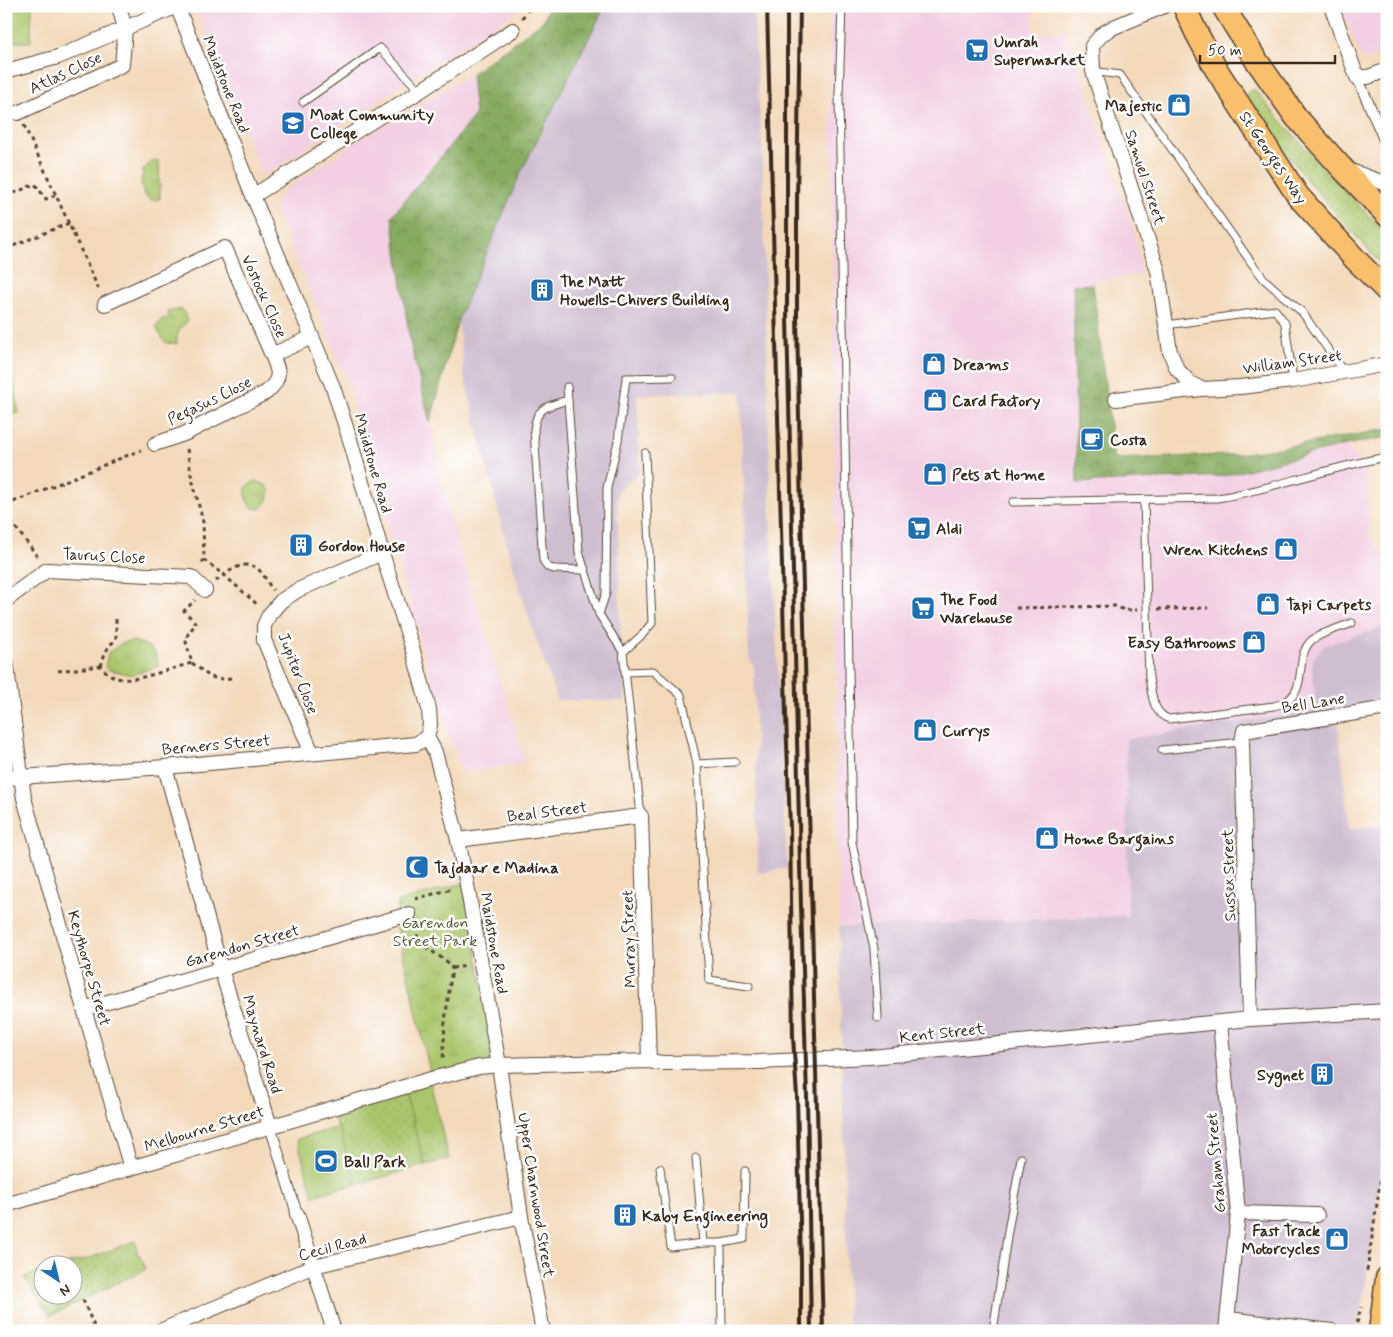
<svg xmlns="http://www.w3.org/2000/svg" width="1393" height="1337" font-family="Mynerve,sans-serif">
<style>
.built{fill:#f2cfe2}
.industrial{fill:#cfbdd0}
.grass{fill:url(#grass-dots);stroke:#727845}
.forest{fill:url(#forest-crowns);stroke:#616a3f}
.park{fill:url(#park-tufts);stroke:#727845}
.pitch{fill:#aac66c;stroke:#727845}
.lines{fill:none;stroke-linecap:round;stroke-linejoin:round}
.service-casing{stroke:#574435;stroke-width:9}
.pedestrian-casing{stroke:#574435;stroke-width:12}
.minor-casing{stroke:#574435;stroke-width:16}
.primary-casing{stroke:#574435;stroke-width:25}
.path{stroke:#574435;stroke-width:3;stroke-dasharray:4 4;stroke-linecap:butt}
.service{stroke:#fff;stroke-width:7}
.pedestrian{stroke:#fff;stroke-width:10}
.minor{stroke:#fff;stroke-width:14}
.primary{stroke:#f9bf6d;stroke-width:22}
.rail{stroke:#3b2a1e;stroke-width:4}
.labels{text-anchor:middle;stroke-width:5;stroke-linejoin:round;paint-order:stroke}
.poi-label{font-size:16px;font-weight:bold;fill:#3b2a1e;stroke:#fff;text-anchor:start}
.street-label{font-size:16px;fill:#3b2a1e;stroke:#fff}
.park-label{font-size:16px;fill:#5c5935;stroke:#fff}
</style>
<defs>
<pattern id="grass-dots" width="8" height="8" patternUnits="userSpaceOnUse" patternTransform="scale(1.25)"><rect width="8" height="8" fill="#aac66c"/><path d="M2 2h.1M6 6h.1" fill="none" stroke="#93aa5d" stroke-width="1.8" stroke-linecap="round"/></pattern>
<pattern id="forest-crowns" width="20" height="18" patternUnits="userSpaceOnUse" patternTransform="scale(1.25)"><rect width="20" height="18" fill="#87ab60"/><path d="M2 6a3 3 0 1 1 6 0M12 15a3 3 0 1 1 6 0" fill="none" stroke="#708b4f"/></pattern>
<pattern id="park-tufts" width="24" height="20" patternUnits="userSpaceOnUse" patternTransform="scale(1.25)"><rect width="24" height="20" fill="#aac66c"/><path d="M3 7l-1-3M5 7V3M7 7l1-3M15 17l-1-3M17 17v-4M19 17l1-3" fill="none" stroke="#93aa5d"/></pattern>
</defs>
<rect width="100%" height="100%" fill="#fff"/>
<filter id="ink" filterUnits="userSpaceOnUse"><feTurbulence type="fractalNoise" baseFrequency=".02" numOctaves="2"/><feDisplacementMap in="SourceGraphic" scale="10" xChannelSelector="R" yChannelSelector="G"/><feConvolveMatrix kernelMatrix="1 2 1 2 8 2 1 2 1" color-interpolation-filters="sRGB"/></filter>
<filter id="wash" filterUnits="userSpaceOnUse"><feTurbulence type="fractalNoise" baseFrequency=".0096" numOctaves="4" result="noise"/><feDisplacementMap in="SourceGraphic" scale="20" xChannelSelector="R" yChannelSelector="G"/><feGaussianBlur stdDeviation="1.12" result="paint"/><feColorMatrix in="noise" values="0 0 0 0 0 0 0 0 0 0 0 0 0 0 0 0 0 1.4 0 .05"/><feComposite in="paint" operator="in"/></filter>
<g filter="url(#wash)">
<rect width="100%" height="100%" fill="#f3d9ba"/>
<!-- built -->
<g class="built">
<path d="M195 6H520L515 12 263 176 219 70Z"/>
<path d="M830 6H1033L1034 34 1066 30 1136 239 1141 274 1092 282 1115 482 1223 476 1346 445 1365 469 1370 538 1387 559V626L1326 645 1312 666 1318 711 1127 739 1129 916 839 927Z"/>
<path d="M1339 6H1387V51L1363 61Z"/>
<path d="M471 74 475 115 392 216 410 342 430 423 454 533 526 763 462 773 429 671 349 385 275 207 280 193 353 144Z"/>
<path d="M718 1316V1331H649Z"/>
</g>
<!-- industrial -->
<g class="industrial">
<path d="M605 6H753L762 149 771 529 787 868 758 873 754 666 749 657 741 392 637 395 640 471 617 491 620 614 625 701 557 700 522 597 506 542 464 375 458 320 521 172Z"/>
<path d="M1387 626V703L1337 711 1349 829 1387 825V1129L1363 1303 1355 1331H848L839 927 1128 916 1126 739 1317 711 1312 666 1314 658 1319 651 1326 645Z"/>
</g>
<!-- grass -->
<g class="grass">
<path d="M1254 89C1296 140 1341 187 1387 234V270L1377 260 1310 184 1271 132 1245 94Z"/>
<path d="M404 1090 425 1165 356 1185 334 1118Z"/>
<path d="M135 1241 138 1255H140L146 1269 50 1316 24 1277 42 1271V1294H72V1264H65L87 1259Z"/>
</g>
<!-- forest -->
<g class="forest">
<path d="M549 6H605L521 172 458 320 430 423 410 342 392 216 475 115 471 74 543 21Z"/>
<path d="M1093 284 1114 459 1230 455 1274 449 1387 429V437L1346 445 1223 476 1077 483 1073 285Z"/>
</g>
<!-- park -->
<g class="park">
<path d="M159 161 160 199 152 200 144 195 141 184 143 170 151 162Z"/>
<path d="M182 309 188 321C180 328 176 332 177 344L166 343 159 333 156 327 163 318 166 319 169 316 168 312Z"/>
<path d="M6 373 13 379 19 413 6 414Z"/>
<path d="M256 481 266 485 270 491 268 500 260 509 252 508 247 501 245 490 249 484Z"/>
<path d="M133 641C147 645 158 649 158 666L133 675 108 670 105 667 108 653 122 643Z"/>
<path d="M464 883 497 1064 431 1077 396 923 398 902Z"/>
<path d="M430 1082 449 1159 425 1165 404 1090Z"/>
</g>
<!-- pitch -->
<g class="pitch">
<path d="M6 6H32L31 42H6Z"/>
<path d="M339 1127 356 1184 313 1196 297 1139Z"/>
</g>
</g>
<g filter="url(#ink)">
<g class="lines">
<!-- service casing -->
<g class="service-casing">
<g id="service">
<path d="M842 6 839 95 852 842 874 949 878 1018"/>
<path d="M1093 71 1120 75 1253 265 1265 280 1282 295 1302 312 1343 371"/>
<path d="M303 102 380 48 420 91"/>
<path d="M1166 325 1275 310 1285 323 1293 381"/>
<path d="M567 387 579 552 599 614 623 652"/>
<path d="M568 400C548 406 536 407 534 430L543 560 547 567 554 569 585 570"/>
<path d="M1144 499 1149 678C1152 693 1152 713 1169 719L1274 706C1278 705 1282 704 1285 702 1309 689 1293 657 1312 640 1322 632 1340 628 1352 623"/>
<path d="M1013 502 1217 498C1274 489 1329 467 1387 457"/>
<path d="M599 614 606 593 607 488 618 441 626 378 672 377"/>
<path d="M626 672 653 671 681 695 697 764 735 762"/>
<path d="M1162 750 1242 742"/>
<path d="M697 764 709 980 749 986"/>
<path d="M641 816 623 652 642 635 652 623 645 453"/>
<path d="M696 1158 703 1243"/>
<path d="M660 1168 671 1247 703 1243H721"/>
<path d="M722 1331 721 1243 744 1239 745 1171"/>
<path d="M993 1331 1008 1231 1021 1158"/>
</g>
</g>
<!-- pedestrian casing -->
<g class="pedestrian-casing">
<g id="pedestrian">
<path d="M1357 77 1387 146"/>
<path d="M270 1126 297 1214"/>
</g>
</g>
<!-- minor casing -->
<g class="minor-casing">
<g id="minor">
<path d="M177 6 253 196 333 387 350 440 382 553 412 647 429 709 430 725 427 737 435 752 458 840 467 885 499 1065 521 1217 543 1331"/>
<path d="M1164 6 1114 27 1102 34 1092 46 1093 71 1158 271 1170 352 1177 369 1190 383 1201 389"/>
<path d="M1331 6 1357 77H1368L1387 70"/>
<path d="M6 71 58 57 177 6"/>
<path d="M18 113 122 65 125 29 119 6"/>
<path d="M1348 170 1387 184"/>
<path d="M253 196 420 91 513 30"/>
<path d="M105 304 225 248 272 355 312 337"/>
<path d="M1116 399 1201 389 1240 387 1293 381 1387 364"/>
<path d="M155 444 184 434 267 392C282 378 279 371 272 355"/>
<path d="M6 600 47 570 191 577 205 590"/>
<path d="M6 661 24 798 84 1009 131 1168"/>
<path d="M312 753 264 640V626L269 615 281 601 298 590 382 553"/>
<path d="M165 767 221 969 270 1126"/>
<path d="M6 778 165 767 416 744 427 737"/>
<path d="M458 840 641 816 649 1061"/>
<path d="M84 1009 409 914"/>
<path d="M1250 1019 1242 742 1244 731 1387 708"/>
<path d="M1220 1023 1238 1213 1226 1331"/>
<path d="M6 1205 431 1079 479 1067 499 1065 649 1061 662 1063 759 1062 871 1057 1250 1019 1387 1011"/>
<path d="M1238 1213 1317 1215"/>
<path d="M297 1214 334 1331"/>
<path d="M1228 1319 1332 1331"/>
<path d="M160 1331 314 1266 521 1217"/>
</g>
</g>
<!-- primary casing -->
<g class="primary-casing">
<g id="primary">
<path d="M1184 6 1196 32 1216 69 1298 196 1356 260 1387 291"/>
<path d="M1223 6 1254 57 1296 117 1341 167 1387 215"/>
<path d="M1380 1331 1387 1278"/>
</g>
</g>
<!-- path -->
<g class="path">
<path d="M522 18 531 6"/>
<path d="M24 125 99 290"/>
<path d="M6 194 10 195 35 184 46 199 56 195"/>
<path d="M6 249 69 223"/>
<path d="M187 449 191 474 203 522 204 560 200 565"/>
<path d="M6 505 141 450"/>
<path d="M6 515 38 557"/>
<path d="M204 560 224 575 259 606"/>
<path d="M216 581C228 572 245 557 259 570 265 576 268 584 273 590"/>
<path d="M1016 608 1115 606 1124 610H1137"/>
<path d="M1158 609 1208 608"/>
<path d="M192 663C209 675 209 681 232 678"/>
<path d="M101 666C104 655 107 646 116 640V619"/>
<path d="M58 671 101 666C116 686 137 679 158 673 169 670 180 666 192 663L186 642 188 634 196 623 184 611 195 600"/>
<path d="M415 899 452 889"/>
<path d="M414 927 420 943 449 963 452 968 445 1021 443 1060"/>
<path d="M452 968 467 966"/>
<path d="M1367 1271 1387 1136"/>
<path d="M83 1300 96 1331"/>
<path d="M1355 1331 1361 1307"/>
</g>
<!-- service -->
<use href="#service" class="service"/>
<!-- pedestrian -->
<use href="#pedestrian" class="pedestrian"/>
<!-- minor -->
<use href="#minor" class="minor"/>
<!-- primary -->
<use href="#primary" class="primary"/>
<!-- rail -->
<g class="rail">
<path d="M767 6 786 715 790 828 793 1037 797 1097 801 1262V1331"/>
<path d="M787 6V319L801 906 807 1096 811 1331"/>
<path d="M800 6 797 202V317L801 514 823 1331"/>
</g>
</g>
</g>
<!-- icons -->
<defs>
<g id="supermarket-square" transform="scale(1.25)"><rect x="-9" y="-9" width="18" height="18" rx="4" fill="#1f6fb2" stroke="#fff"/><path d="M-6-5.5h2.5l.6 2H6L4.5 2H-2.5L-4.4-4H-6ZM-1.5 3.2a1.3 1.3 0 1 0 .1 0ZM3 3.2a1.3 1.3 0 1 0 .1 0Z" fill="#fff"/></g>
<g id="shop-square" transform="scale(1.25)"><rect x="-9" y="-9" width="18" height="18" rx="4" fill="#1f6fb2" stroke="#fff"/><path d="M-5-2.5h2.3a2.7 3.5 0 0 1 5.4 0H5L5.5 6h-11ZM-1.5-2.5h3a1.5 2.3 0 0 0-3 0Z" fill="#fff"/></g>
<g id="school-square" transform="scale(1.25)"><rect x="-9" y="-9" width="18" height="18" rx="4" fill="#1f6fb2" stroke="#fff"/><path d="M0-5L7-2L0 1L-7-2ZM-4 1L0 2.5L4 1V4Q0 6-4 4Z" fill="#fff"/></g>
<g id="building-square" transform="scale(1.25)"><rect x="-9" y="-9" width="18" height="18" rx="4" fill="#1f6fb2" stroke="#fff"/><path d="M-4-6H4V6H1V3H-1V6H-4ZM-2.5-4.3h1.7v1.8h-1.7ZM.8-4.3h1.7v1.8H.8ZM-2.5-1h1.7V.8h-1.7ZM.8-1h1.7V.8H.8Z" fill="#fff"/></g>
<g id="cafe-square" transform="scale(1.25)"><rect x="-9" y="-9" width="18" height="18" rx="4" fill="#1f6fb2" stroke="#fff"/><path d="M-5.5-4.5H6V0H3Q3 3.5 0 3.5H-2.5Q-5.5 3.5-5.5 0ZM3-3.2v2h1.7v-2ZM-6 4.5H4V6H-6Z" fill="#fff"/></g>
<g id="mosque-square" transform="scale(1.25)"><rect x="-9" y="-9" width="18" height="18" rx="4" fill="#1f6fb2" stroke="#fff"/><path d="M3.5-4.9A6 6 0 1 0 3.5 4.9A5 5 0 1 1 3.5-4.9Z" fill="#fff"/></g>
<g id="stadium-square" transform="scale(1.25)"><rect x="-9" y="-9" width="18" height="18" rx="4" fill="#1f6fb2" stroke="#fff"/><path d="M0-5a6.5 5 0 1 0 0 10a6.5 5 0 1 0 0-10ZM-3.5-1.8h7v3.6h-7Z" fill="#fff"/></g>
</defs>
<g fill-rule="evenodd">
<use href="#supermarket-square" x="977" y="50"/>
<use href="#shop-square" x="1179" y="105"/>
<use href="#school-square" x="293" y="123"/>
<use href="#building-square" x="542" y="290"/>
<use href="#shop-square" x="934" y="364"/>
<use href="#shop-square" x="935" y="400"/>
<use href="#cafe-square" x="1092" y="439"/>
<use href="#shop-square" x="935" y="474"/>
<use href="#supermarket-square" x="919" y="528"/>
<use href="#building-square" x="301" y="545"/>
<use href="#shop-square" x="1286" y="549"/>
<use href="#shop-square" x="1268" y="604"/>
<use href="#supermarket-square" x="923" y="608"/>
<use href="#shop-square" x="1254" y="642"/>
<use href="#shop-square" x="925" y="730"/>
<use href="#shop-square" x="1047" y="838"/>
<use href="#mosque-square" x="417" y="867"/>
<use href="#building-square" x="1322" y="1074"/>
<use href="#stadium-square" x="326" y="1161"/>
<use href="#building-square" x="625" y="1215"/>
<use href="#shop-square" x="1337" y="1239"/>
</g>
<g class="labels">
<!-- poi labels -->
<g class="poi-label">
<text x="994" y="47">Umrah<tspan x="994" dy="18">Supermarket</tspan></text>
<text x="1162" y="111" text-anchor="end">Majestic</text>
<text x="310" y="120">Moat Community<tspan x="310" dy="18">College</tspan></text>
<text x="560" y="287">The Matt<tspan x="560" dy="18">Howells-Chivers Building</tspan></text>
<text x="952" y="370">Dreams</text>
<text x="952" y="406">Card Factory</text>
<text x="1110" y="445">Costa</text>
<text x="952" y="480">Pets at Home</text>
<text x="936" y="534">Aldi</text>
<text x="318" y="551">Gordon House</text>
<text x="1268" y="555" text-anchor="end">Wren Kitchens</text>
<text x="940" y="605">The Food<tspan x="940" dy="18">Warehouse</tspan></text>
<text x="1286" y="610">Tapi Carpets</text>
<text x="1236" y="648" text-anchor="end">Easy Bathrooms</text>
<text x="942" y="736">Currys</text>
<text x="1064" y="844">Home Bargains</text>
<text x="434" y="873">Tajdaar e Madina</text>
<text x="1304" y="1080" text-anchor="end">Sygnet</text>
<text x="344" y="1167">Ball Park</text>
<text x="642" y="1221">Kaby Engineering</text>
<text x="1320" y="1236" text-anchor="end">Fast Track<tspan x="1320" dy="18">Motorcycles</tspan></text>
</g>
<!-- street labels -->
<g class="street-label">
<text transform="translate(65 72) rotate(-25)" y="6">Atlas Close</text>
<text transform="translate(227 84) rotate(68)" y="6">Maidstone Road</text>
<text transform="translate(1274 157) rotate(56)" y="6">St Georges Way</text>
<text transform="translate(1146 177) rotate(72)" y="6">Samuel Street</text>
<text transform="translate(265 296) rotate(66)" y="6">Vostock Close</text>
<text transform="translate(1292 361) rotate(-8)" y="6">William Street</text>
<text transform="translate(209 400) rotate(-26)" y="6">Pegasus Close</text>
<text transform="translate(374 463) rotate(74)" y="6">Maidstone Road</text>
<text transform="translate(104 555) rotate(3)" y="6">Taurus Close</text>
<text transform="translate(299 673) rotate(69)" y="6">Jupiter Close</text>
<text transform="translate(1313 702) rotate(-9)" y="6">Bell Lane</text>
<text transform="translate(216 744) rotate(-5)" y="6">Berners Street</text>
<text transform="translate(547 811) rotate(-7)" y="6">Beal Street</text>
<text transform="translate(1228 875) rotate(-92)" y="6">Sussex Street</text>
<text transform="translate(628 939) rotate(-92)" y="6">Murray Street</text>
<text transform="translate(495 943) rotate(80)" y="6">Maidstone Road</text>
<text transform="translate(242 945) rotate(-16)" y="6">Garendon Street</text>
<text transform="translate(90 968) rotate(74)" y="6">Keythorpe Street</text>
<text transform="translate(942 1032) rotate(-6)" y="6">Kent Street</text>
<text transform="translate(263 1044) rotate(73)" y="6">Maynard Road</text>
<text transform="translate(204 1128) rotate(-17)" y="6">Melbourne Street</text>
<text transform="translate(1215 1163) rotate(-95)" y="6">Graham Street</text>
<text transform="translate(537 1195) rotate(81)" y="6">Upper Charnwood Street</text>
<text transform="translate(332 1246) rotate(-15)" y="6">Cecil Road</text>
</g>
<!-- park labels -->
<g class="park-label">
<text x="435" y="928">Garendon<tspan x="435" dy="18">Street Park</tspan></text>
</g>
</g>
<!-- margin -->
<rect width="1393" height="1337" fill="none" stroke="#fff" stroke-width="25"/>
<!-- north arrow -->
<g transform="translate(58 1280) rotate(145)"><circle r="24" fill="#ffffff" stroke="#b1aaa5"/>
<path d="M0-4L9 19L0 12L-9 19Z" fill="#1f6fb2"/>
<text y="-8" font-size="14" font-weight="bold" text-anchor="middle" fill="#3b2a1e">N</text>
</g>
<!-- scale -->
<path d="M1200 55v8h135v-8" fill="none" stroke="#3b2a1e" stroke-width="2.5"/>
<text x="1208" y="55" font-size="15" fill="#3b2a1e" stroke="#ffffff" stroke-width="4" paint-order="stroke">50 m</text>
</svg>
